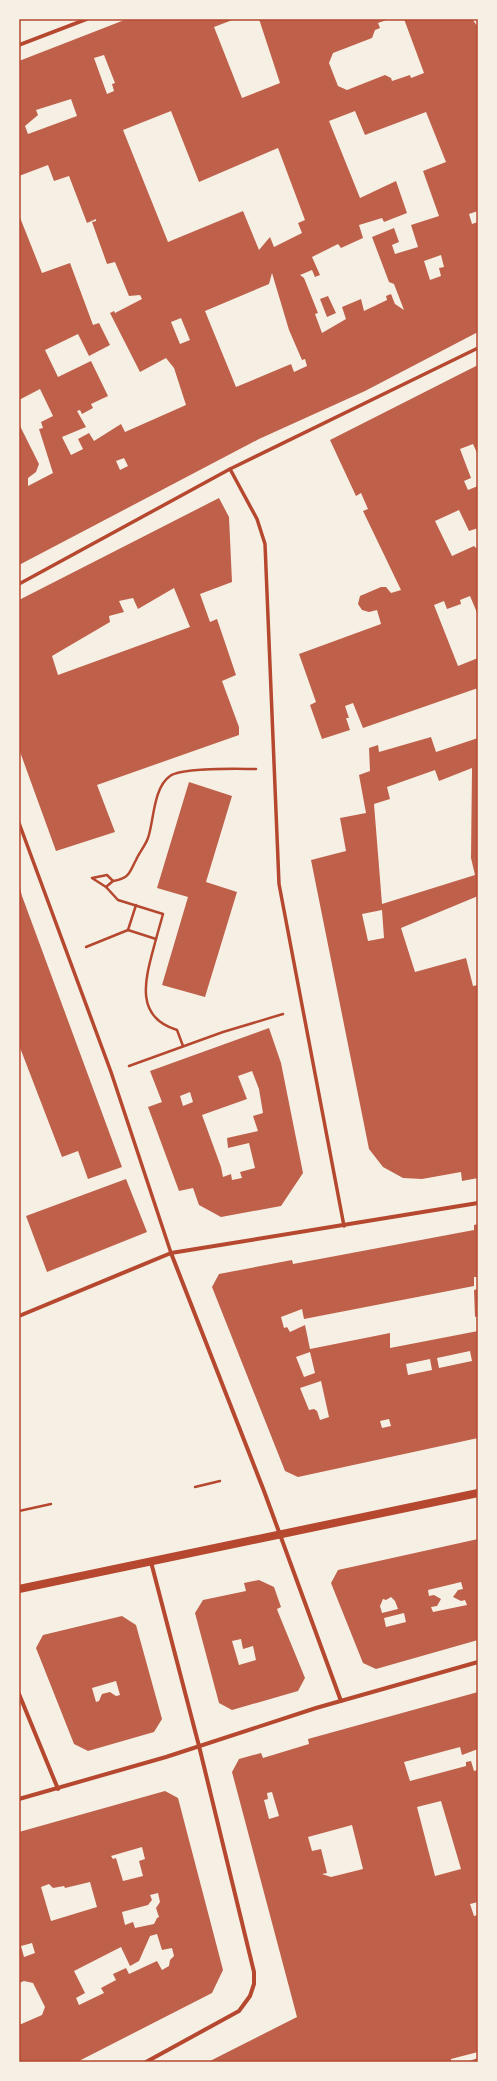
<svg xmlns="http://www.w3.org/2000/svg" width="497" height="2081" font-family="'Source Sans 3',sans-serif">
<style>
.building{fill:#bf614a;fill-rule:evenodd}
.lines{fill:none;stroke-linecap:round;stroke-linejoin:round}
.path{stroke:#b5482f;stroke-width:2.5}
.pedestrian{stroke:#b5482f;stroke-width:3.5}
.minor{stroke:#b5482f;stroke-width:4}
.secondary{stroke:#b5482f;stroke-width:8}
.neatline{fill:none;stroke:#b5482f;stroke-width:1.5}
</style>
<rect width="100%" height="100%" fill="#f6efe4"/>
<!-- building -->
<g class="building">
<path d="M127 19H235L214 27 242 98 280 83 259 19H389L378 23 380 28 375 30 372 38 333 53 329 63 338 86 347 90 385 75 391 78 392 81 410 75 411 78 424 73 404 19H472L478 27V211L469 214 472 224 478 222V332L365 391 259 439 19 565V424L39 464 36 472 28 478V486L53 473 39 429 43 428 41 422 53 416 40 389 19 400V215L42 273 70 263 93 325 99 323 110 345 89 356 78 334 45 350 58 377 91 361 108 396 91 404 93 408 82 414 80 410 77 411 86 427 62 437 71 455 83 449 78 439 89 433 94 441 121 424 125 432 186 405 174 368 166 358 140 372 110 313 114 311 115 313 142 299 140 295 129 296 115 262 107 264 92 222 96 221V219L87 223 69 176 54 181 48 165 19 176V61ZM104 55 115 83 112 84 114 91 107 94 94 58ZM71 99 77 116 28 134 25 126 38 115 36 110ZM171 111 199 182 278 148 305 220 298 223 302 233 274 247 270 237 259 250 243 211 168 242 123 130ZM355 111 365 135 426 112 446 162 423 171 439 216 411 225 418 247 395 254 392 245 399 242 394 228 372 237 389 282 394 284 404 310 395 304 391 294 386 296 387 300 364 311 361 299 342 307 346 319 322 333 315 314 318 313 304 278 300 275 312 270 315 277 320 275 312 257 338 244 341 248 363 238 359 225 382 218 384 222 407 213 396 181 360 198 329 121ZM441 255 444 267 439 268 441 276 430 280 424 261ZM272 273 289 330 302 360 305 359 307 366 294 372 291 364 236 387 205 311 269 284ZM181 318 190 340 180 344 171 322ZM124 458 128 466 120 470 116 461Z"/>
<path d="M328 296 336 313 327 317 320 299Z"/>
<path d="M478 365V455L473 444 460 449 471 478 464 481 468 490 478 486V528L469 531 459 510 435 521 452 556 474 546 476 548 478 547V615L470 596 460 600 461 604 447 609 444 601 434 605 458 666 478 658V688L363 728 353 703 345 706 349 718H346L350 730 322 739 310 705 316 702 299 654 381 624 377 610 369 612 362 610 358 604 360 596 381 587H386L391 593 401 590 363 511 368 509 361 493 356 496 330 440Z"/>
<path d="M219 498 229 517 232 582 200 594 210 622 217 619 236 675 222 681 239 727V735L97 785 115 832 56 851 19 749V600ZM174 588 190 627 58 675 52 656 110 622 109 616 124 612 119 601 133 598 138 609Z"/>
<path d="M431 737 436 752 478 738V896L401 928 415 972 466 958 473 986 478 985V1178L462 1181 461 1172 422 1179 403 1178 383 1167 369 1149 311 860 346 851 340 818 366 813 359 775 370 771 369 748 378 745 379 752ZM472 768 471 858 475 875 382 904 374 804 390 799 387 787 435 770 439 781ZM382 910 384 938 368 941 362 914Z"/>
<path d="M189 782 232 796 206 882 237 892 205 997 162 985 188 897 157 888Z"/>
<path d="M19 884 22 896 122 1167 88 1179 78 1151 62 1157 19 1045Z"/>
<path d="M269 1028 281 1063 303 1173 281 1206 221 1217 199 1205 193 1188 179 1191 148 1107 162 1102 150 1071ZM252 1071 259 1089 263 1113 253 1116 258 1131 227 1138 228 1148 249 1143 255 1168 240 1172 242 1178 232 1180 231 1174 223 1177 221 1167 202 1115 247 1099 238 1076ZM190 1092 193 1102 183 1106 180 1096Z"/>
<path d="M126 1179 147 1232 47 1272 26 1216Z"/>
<path d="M478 1224V1277H474V1286L304 1319 302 1309 281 1317 284 1328 287 1327 290 1332 305 1325 310 1349 390 1333V1348L478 1331V1438L298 1477 285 1471 212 1287 219 1274 292 1260 293 1264 474 1230V1225ZM470 1351 472 1361 439 1368 437 1358ZM310 1352 315 1373 304 1377 296 1357ZM430 1359 432 1370 408 1375 406 1364ZM321 1381 329 1417 320 1420 317 1411 314 1409 309 1410 300 1388ZM389 1419 391 1426 382 1428 380 1421Z"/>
<path d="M478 1289V1316L475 1317 474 1290Z"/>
<path d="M478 1539V1640L376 1669 363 1663 331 1583 338 1570ZM461 1582 463 1589 458 1590 453 1597 461 1601 465 1600 467 1605 433 1612 431 1607 437 1606 441 1599 434 1595 429 1596 428 1590ZM391 1597 395 1601 398 1609 382 1613 380 1606 383 1599 386 1600ZM404 1613 406 1622 386 1627 384 1618Z"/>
<path d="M259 1580 274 1587 281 1607 277 1609 278 1612 305 1678 298 1691 232 1710 219 1703 195 1613 203 1600 246 1591 244 1583ZM241 1639 243 1649 253 1646 256 1660 239 1665 232 1641Z"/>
<path d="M122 1616 136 1625 162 1719 154 1732 88 1751 74 1744 36 1648 43 1635ZM116 1681 120 1695 116 1696 110 1692 102 1694 99 1701 96 1702 92 1688Z"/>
<path d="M478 1692V1749L462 1755 460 1747 404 1762 410 1781 466 1766V1762L471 1761 474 1771 478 1770V1902L470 1904 474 1916 478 1915V2052L451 2059V2062H208L297 2017 232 1772 239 1759 261 1753 263 1758 309 1744 308 1739ZM272 1792 279 1816 269 1819 264 1800 268 1799 267 1793ZM441 1801 461 1869 435 1876 417 1807ZM352 1825 363 1869 331 1877 322 1874 327 1873 321 1849 312 1851 308 1837Z"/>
<path d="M165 1791 178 1798 223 1970 212 1993 77 2062H19V2025L42 2015 45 2007 33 1983 24 1981 19 1983V1832ZM142 1847 145 1859 139 1861 143 1876 123 1881 116 1858 113 1859 111 1856ZM90 1882 97 1907 51 1921 41 1887 49 1884 53 1888 64 1886 65 1888ZM158 1893 160 1902 156 1908 159 1917 157 1918 154 1924 135 1928 133 1922 125 1925 122 1912 148 1905 152 1900 150 1895ZM157 1934 162 1950 172 1948 174 1956 170 1960 169 1966 162 1970 157 1961 129 1974 126 1968 113 1974 116 1980 101 1988 104 1993 79 2005 76 1998 85 1993 74 1971 121 1947 130 1966 139 1961 150 1936ZM32 1943 35 1953 24 1957 21 1946Z"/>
<path d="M478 2058V2062H466Z"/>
</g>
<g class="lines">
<!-- path -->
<g class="path">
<path d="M106 887 113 881"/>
<path d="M136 905 128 930 156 939 163 914 118 900 106 887 92 878 107 875 113 881C130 878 129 873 136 860 139 853 145 846 148 838 154 821 153 788 170 776 182 767 239 769 256 769"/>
<path d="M156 939C147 974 131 1016 177 1030L183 1046"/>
<path d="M86 947 128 930"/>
<path d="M129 1066 223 1032 283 1014"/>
<path d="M195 1487 220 1481"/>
<path d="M19 1511 51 1504"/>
</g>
<!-- pedestrian -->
<g class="pedestrian">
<path d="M230 469 257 519 265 544 279 884 344 1226"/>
<path d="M19 584 230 469 478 348"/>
<path d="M19 823 111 1072 171 1253"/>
</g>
<!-- minor -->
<g class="minor">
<path d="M19 45 87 19"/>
<path d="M171 1253 264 1491 341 1701"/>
<path d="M19 1316 171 1253 478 1203"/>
<path d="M19 1694 58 1789"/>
<path d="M19 1799 166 1757 316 1708 478 1662"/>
<path d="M146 2062 239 2011 250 1996 254 1984V1972L199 1746 151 1562"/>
</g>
<!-- secondary -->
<path class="secondary" d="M19 1589 478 1493"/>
</g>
<!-- border -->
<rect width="497" height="2081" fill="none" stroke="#f6efe4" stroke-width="40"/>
<rect x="20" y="20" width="457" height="2041" class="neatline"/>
</svg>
